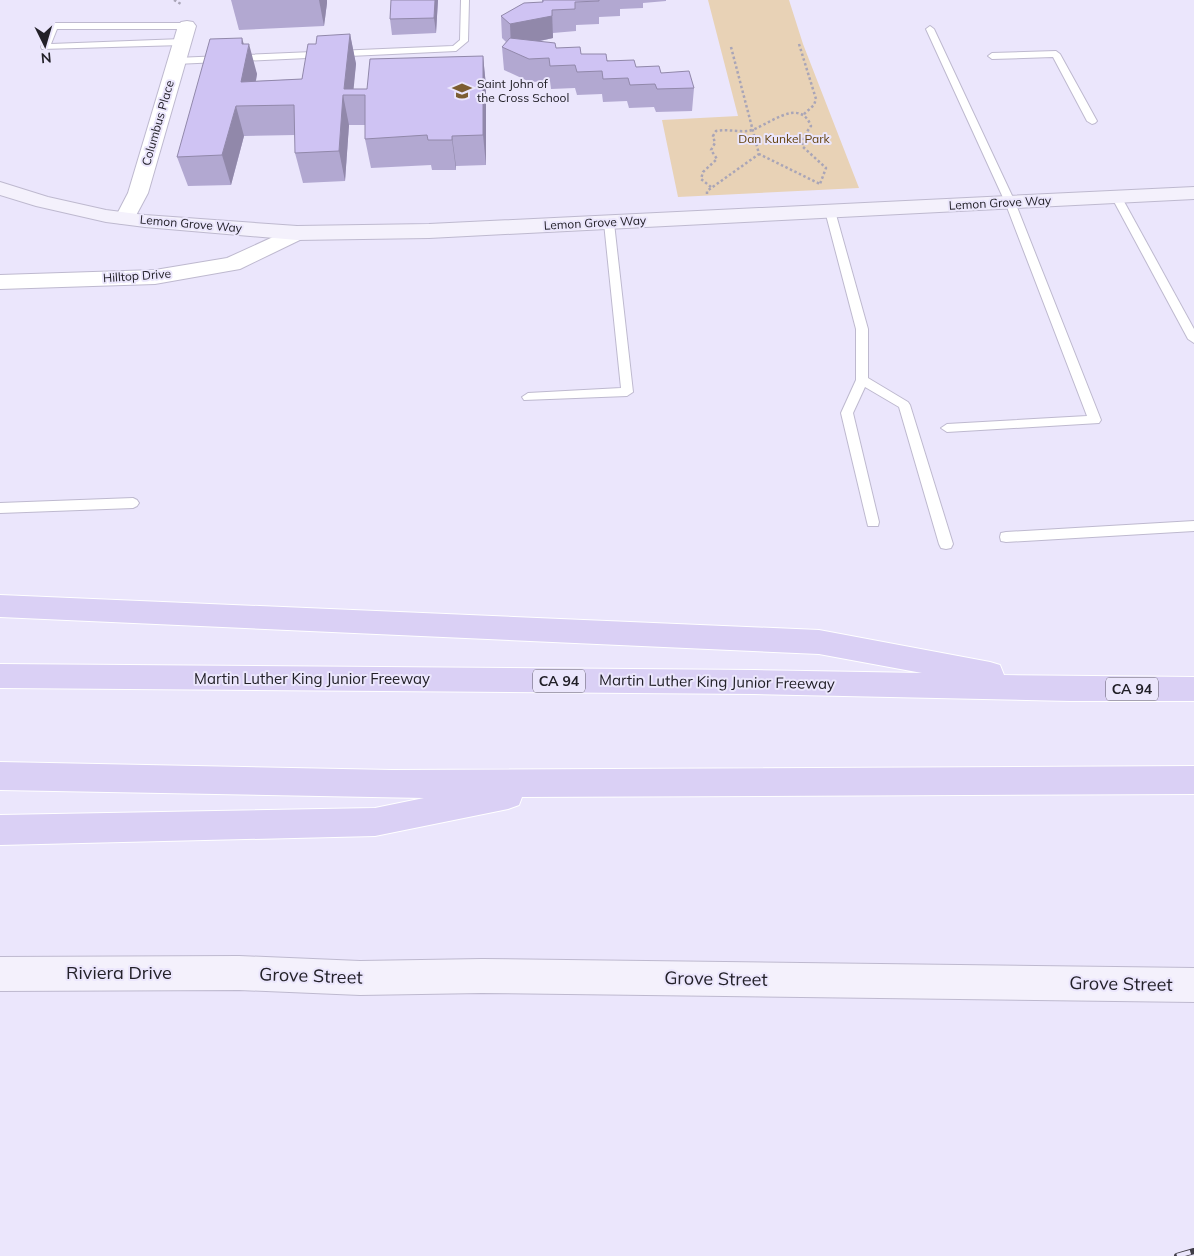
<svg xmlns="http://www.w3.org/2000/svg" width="1194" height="1256" font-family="Mulish,sans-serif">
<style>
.green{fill:#e8d2b6}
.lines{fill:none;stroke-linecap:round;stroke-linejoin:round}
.service-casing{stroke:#beb9cf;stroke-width:2}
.minor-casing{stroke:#beb9cf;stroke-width:2}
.secondary-casing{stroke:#beb9cf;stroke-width:2}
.motorway-casing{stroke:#fff;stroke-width:2}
.path{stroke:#a9a5b7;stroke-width:2.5;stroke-dasharray:2.5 2.5;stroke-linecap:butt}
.service{fill:#fff;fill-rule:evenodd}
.minor{fill:#fff;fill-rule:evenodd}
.secondary{fill:#f4f1fc;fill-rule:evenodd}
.motorway{fill:#dad0f5;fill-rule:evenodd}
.rail-casing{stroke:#403d47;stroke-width:6}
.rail{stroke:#ebe6fc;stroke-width:4.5;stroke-dasharray:14;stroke-linecap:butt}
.wall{fill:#b2a8d1}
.shaded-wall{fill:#9188aa}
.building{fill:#cfc3f3;stroke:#9188aa}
.labels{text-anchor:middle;stroke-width:4;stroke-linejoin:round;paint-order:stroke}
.far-poi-label{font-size:12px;fill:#222028;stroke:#ebe6fc;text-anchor:start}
.far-street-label{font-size:12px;fill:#222028;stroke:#ebe6fc}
.far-park-label{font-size:12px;fill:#63420e;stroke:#ebe6fc}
.shield{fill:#ebe6fc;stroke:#5e5b68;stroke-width:1}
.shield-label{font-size:14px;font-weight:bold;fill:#222028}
.street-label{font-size:15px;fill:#222028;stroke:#ebe6fc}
.near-street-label{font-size:18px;fill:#222028;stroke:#ebe6fc}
</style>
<rect width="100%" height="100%" fill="#ebe6fc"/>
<!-- green -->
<path class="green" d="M708 0H789L803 44 859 188 678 197 662 120 738 116Z"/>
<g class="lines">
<!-- service casing -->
<g class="service-casing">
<g id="service">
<path d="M461 0H469L468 41 456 51 176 64 172 61 176 58 453 46 460 40Z"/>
<path d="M54 23H187L191 26 187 29H57L51 44 182 39 186 42 182 45 42 49 41 47 50 26Z"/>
<path d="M930 26 934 29 1015 202 1101 420 1099 423 947 432 941 428 947 424 1087 416 1005 202 926 29Z"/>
<path d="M1056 51 1060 54 1097 121 1095 123 1092 124 1087 121 1053 57 992 59 988 56 992 53Z"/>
<path d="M1116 193 1121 196 1194 329V343L1188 339 1111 196Z"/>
<path d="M830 208 835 211 868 329V378L908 402 910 405 953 544 951 548 946 549 941 548 939 544 899 407 865 387 853 413 879 522 878 526H868L867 522 841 413 856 380V329L825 211Z"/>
<path d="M609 220 614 223 633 392 627 396 524 400 522 397 528 393 621 388 604 223Z"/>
<path d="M133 498 137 500 139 503 137 506 133 508 0 513V503Z"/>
<path d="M1194 521V531L1006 542 1001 541 1000 537 1001 533 1006 532Z"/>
</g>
</g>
<!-- minor casing -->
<g class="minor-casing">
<g id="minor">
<path d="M187 21 193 22 196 26 148 193 132 223 125 224 118 223 115 218 128 193 178 26 181 22Z"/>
<path d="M297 226 304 228 307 233 304 238 240 269 155 284 0 289V275L155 270 227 258Z"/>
</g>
</g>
<!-- secondary casing -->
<g class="secondary-casing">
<g id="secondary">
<path d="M0 182 48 197 106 210 145 215 297 226 429 224 1194 187V199L429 238 297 240 145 227 106 222 36 206 0 195Z"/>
<path d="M239 956 360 961 482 959 1194 968V1002L482 993 360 995 239 990 0 991V957Z"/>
</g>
</g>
<!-- motorway casing -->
<g class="motorway-casing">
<g id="motorway">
<path d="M0 595 819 630 990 662 1000 665 1004 675 1194 677V701H1070L754 694 0 688V664L754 670 922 673 819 654 0 617Z"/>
<path d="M0 762 392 770 1194 766V794L522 797 519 805 508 809 375 836 0 845V815L375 808 424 798 0 790Z"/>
</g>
</g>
<!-- path -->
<g class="path">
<path d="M174 0 181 4"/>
<path d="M799 44 816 99 814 105 803 115"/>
<path d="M731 47 759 154 820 184"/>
<path d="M711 187 701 179 703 172 717 159 711 150 715 143 713 136 716 131C727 129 738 132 748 131 766 128 799 95 811 126L804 136 802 146 826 168 820 184"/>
<path d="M707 194V191L759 154"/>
</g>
<!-- service -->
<use href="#service" class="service"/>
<!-- minor -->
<use href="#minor" class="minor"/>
<!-- secondary -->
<use href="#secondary" class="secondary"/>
<!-- motorway -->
<use href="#motorway" class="motorway"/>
<!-- rail casing -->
<g class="rail-casing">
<path id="rail" d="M1177 1256 1194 1251"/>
</g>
<!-- rail -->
<use href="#rail" class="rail"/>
</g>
<!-- wall -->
<g class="wall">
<path d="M231 0H327V3L324 26 239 30Z"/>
<path d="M391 0H438L436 33 392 35 390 19Z"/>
<path d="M542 0H666V1L643 3V8L620 9V16L599 17V24L576 25V31L553 33V38L540 41 556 48 661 73 694 88 692 111 656 112 654 107 629 108 627 101 603 102 602 94 577 95 575 88 551 89 550 81 530 82 504 70 502 47 506 42 502 38 501 16 542 2Z"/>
<path d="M350 34 356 64 353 89H367L483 56 486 86V165L456 166V170H432L431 165 371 168 365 139V125H349L345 181 303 183 295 153V135L244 136 231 185 188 186 177 157 244 44 257 74 256 81 302 79 316 44Z"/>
</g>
<!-- shaded-wall -->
<g class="shaded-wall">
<path d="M319 0H327V3L324 26Z"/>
<path d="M435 0H438L436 33 434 18Z"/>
<path d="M552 10 553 38 511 47 510 24Z"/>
<path d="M350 34 356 64 353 95 344 89Z"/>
<path d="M242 38 247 55 249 44 257 74 251 106 241 82Z"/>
<path d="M483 56 486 86V165L483 135Z"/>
<path d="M343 95 349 125 345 181 339 151Z"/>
<path d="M236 106 244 136 231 185 222 155Z"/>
<path d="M452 136 456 166V170L452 140Z"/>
</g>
<!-- building -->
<g class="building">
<path d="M391 0H435L434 18 390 19Z"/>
<path d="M543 0H599V1L575 2V9L552 10V16L510 24 501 16 524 3 543 2Z"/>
<path d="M350 34 344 89H367L370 59 483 56V135L452 136V140H428L427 135 365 139V95H343L339 151 295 153 294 105 236 106 222 155 177 157 210 39 242 38V44H249L241 82 302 79 308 44H316L317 36Z"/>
<path d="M510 38 555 43 556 48 580 47 581 54H606L607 61 634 60 636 67 659 66 661 73 689 71 694 88 657 89 655 84 630 85 628 78 603 79 602 71 577 72 575 65 550 66 549 58 529 59 502 47Z"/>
</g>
<!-- icons -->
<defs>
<g id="school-bare" transform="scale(1.5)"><path d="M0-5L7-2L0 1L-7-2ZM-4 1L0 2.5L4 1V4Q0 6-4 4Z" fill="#7c5d32" stroke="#ebe6fc" stroke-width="2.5" paint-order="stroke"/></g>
</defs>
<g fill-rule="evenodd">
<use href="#school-bare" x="462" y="91"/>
</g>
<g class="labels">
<!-- far-poi labels -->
<g class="far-poi-label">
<text x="477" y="88">Saint John of<tspan x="477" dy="14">the Cross School</tspan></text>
</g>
<!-- far-street labels -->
<g class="far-street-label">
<text transform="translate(158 123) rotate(-74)" y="4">Columbus Place</text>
<text transform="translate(1000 203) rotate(-3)" y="4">Lemon Grove Way</text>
<text transform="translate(595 223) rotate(-3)" y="4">Lemon Grove Way</text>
<text transform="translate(191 224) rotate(5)" y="4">Lemon Grove Way</text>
<text transform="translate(137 276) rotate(-4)" y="4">Hilltop Drive</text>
</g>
<!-- far-park labels -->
<g class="far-park-label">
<text x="784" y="143">Dan Kunkel Park</text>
</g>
<!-- shield labels -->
<g class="shield">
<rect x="533" y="669.5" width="52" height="23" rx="4"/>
<rect x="1106" y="677.5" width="52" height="23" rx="4"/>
</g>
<g class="shield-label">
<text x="559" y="686">CA 94</text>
<text x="1132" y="694">CA 94</text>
</g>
<!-- street labels -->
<g class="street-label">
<text x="312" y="684">Martin Luther King Junior Freeway</text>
<text transform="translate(717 682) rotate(1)" y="5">Martin Luther King Junior Freeway</text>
</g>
<!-- near-street labels -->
<g class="near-street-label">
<text x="119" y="979">Riviera Drive</text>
<text transform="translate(311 976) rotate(2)" y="6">Grove Street</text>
<text transform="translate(716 979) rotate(1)" y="6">Grove Street</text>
<text transform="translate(1121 984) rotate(1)" y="6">Grove Street</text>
</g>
</g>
<!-- north arrow -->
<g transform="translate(45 45) rotate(175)" stroke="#ebe6fc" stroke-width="4" paint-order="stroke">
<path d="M0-4L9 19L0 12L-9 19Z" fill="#222028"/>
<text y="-8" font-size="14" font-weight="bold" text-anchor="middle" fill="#222028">N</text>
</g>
</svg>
